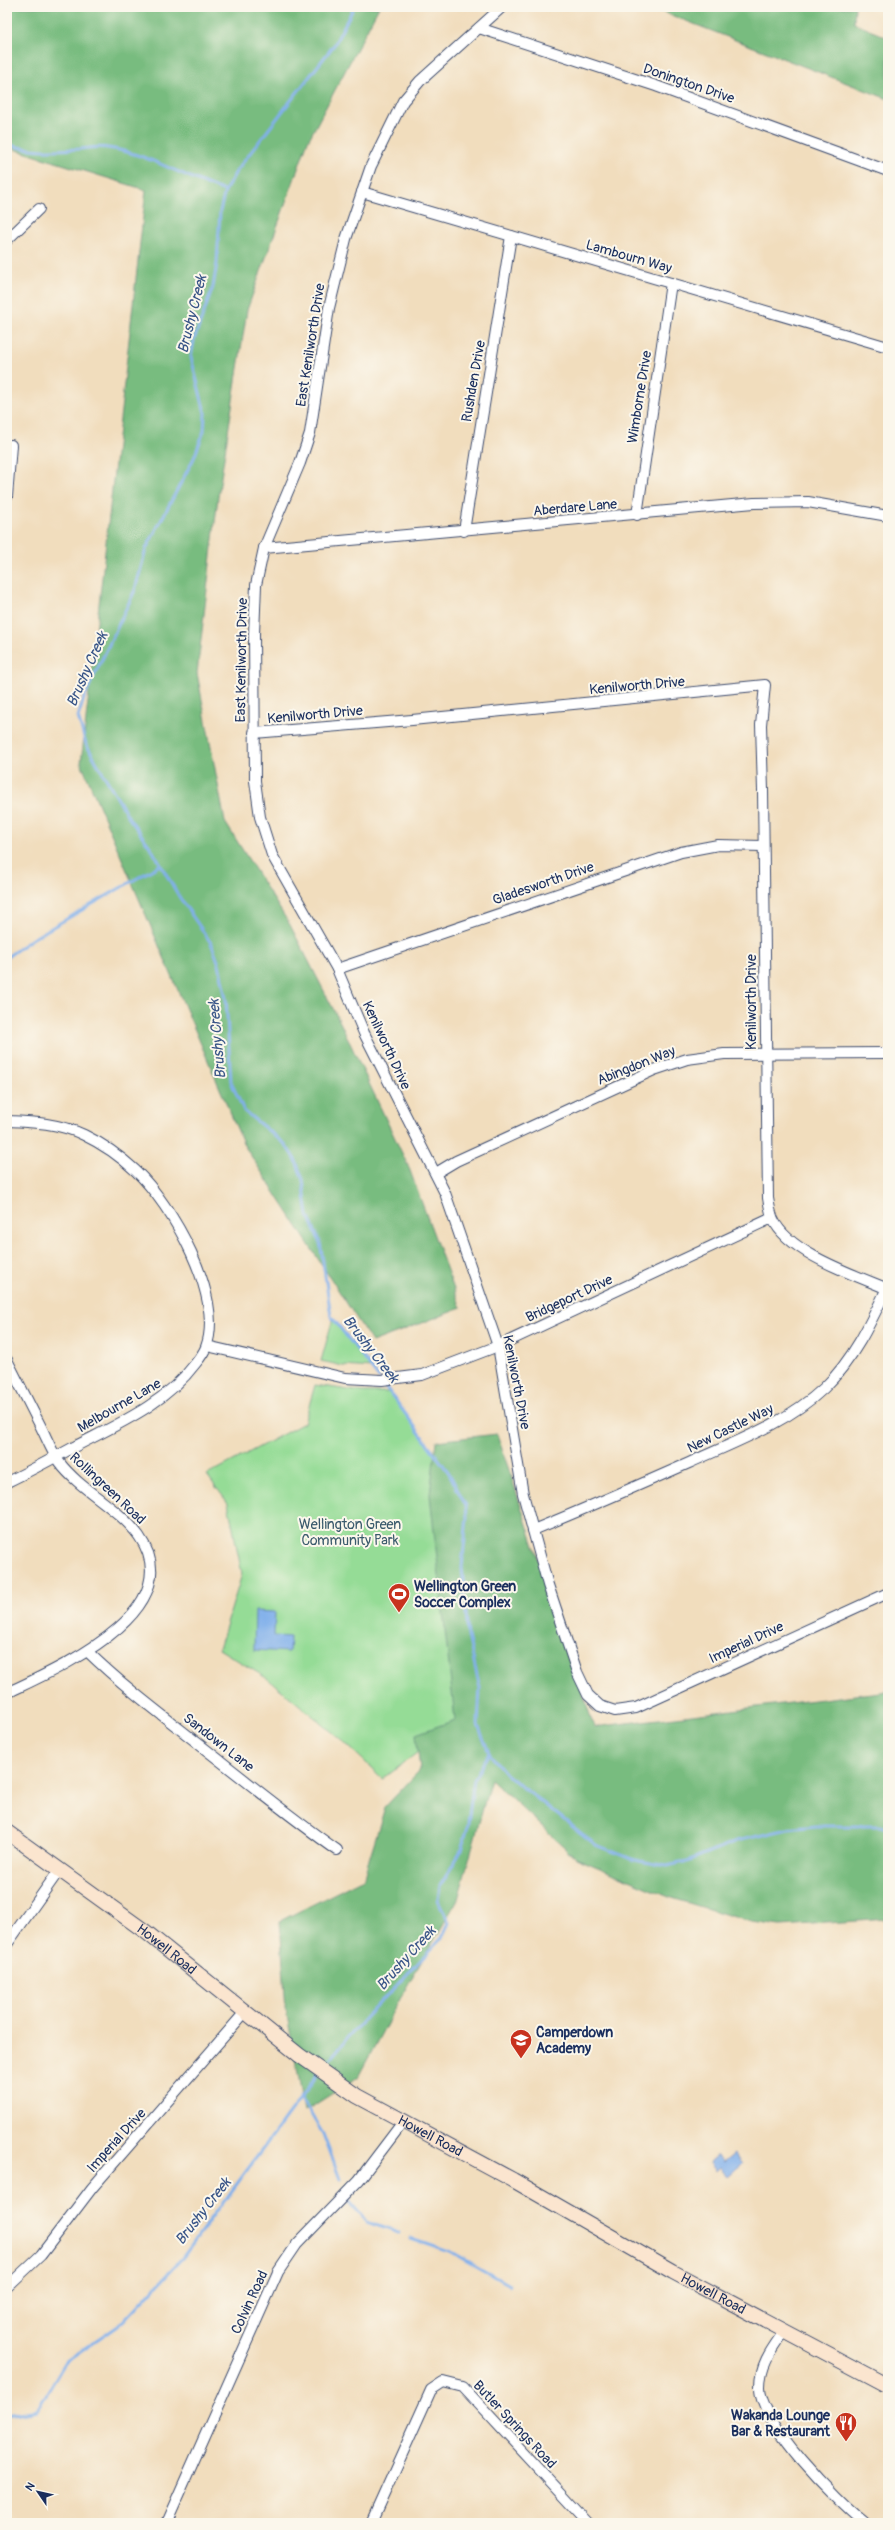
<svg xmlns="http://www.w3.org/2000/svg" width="895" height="2530" font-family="Pangolin,sans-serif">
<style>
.green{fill:#95dc96;stroke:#58867a}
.forest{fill:#78bc7f;stroke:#4a766e}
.water{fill:#81b0eb;stroke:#4e70a4}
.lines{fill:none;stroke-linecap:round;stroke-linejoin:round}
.stream{stroke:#81b0eb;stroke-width:3}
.street-casing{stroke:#3b496c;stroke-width:12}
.secondary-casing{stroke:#3b496c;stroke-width:16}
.street{stroke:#fff;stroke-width:10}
.secondary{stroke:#fbe5cf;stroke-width:14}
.labels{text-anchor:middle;stroke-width:4;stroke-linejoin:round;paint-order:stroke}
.street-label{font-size:14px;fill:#1b2f5e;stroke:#fbf7ec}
.park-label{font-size:14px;fill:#3a5a6c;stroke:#fbf7ec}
.poi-label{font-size:14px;font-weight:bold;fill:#1b2f5e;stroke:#fbf7ec;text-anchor:start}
.water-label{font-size:15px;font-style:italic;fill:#3a5688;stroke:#fbf7ec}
</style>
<rect width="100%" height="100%" fill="#fbf7ec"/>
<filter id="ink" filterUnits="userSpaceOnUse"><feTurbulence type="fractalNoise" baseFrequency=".025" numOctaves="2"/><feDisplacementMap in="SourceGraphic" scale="8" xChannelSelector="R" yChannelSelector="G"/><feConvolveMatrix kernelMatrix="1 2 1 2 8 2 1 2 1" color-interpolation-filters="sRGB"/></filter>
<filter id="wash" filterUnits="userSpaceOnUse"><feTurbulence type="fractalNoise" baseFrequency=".012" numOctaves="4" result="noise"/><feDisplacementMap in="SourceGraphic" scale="16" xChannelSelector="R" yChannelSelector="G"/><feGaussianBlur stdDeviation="0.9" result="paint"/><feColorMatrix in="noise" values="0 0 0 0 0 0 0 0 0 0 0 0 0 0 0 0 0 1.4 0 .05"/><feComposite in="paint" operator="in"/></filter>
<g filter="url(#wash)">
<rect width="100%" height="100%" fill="#f1ddbd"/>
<!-- green -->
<g class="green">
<path d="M333 1318 372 1368 343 1366 321 1361Z"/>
<path d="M315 1385 363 1392H389L449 1473 479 1705 383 1779 343 1741 268 1679 219 1649 242 1574 228 1503 207 1475 304 1423Z"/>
</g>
<!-- forest -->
<g class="forest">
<path d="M7 7H379L308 141 247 310 218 497 197 673 225 822 290 925 341 1024 409 1168 461 1308 372 1342 244 1145 81 763 146 190 7 147Z"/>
<path d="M650 7H855L854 23 888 38V99Z"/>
<path d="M497 1434 594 1727 888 1691V1919L781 1926 751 1922 669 1897 576 1858 491 1779 458 1899 407 1986 358 2077 305 2111 286 2010 280 1921 363 1879 385 1807 420 1770 416 1734 455 1720 430 1495 436 1441Z"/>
</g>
<!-- water -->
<g class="water">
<path d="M255 1611 275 1612 274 1636 290 1637 289 1652 254 1650Z"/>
<path d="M734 2153 743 2163 728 2176 720 2167 716 2171 709 2162 717 2155 723 2162Z"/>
</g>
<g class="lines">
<!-- stream -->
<g class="stream">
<path d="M354 7 334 45 237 170 225 191 220 211 217 263 213 287 194 340 191 357 205 413 204 431 194 458 146 549 135 590 85 695 78 717 86 744 129 818 151 848 180 898 211 943 219 964 226 999 231 1082 244 1111 285 1144 296 1161 303 1180 308 1216 320 1242 331 1316 379 1378"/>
<path d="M7 144C31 152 56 150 80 149 89 148 99 146 108 148 150 154 185 178 225 191"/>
<path d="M7 957 32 939 160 865"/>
<path d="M382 1382 449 1473 466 1506 467 1517 462 1567 468 1636 480 1688 478 1725 489 1753 506 1774 596 1845 634 1860 667 1866 685 1862 737 1841 788 1829 815 1826H888"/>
<path d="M322 2068 366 2017 441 1939 449 1923 438 1900 440 1886 460 1853 467 1830 474 1779 489 1753"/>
<path d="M300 2096 323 2134 340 2179"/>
<path d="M349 2201 367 2222 399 2233"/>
<path d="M411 2238 449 2251 509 2285"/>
<path d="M7 2415 37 2410 66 2361 124 2321 183 2257 318 2074"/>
</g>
</g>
</g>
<g filter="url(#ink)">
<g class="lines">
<!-- street casing -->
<g class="street-casing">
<g id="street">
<path d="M502 7 420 81 403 101 371 166 346 239 329 308 310 433 300 463 264 548 256 585 254 634 255 781 260 817 272 855 337 969 364 1033 445 1193 498 1346 523 1494 548 1585 577 1672 588 1695 600 1706 615 1711 636 1708 888 1593"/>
<path d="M479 28 656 86 888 171"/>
<path d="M362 192 888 347"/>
<path d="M7 240 39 209"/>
<path d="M7 497 11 445"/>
<path d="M637 515 671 283"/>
<path d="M464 531 511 236"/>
<path d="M264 548 754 503 808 502 888 516"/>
<path d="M254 733 412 720 765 685 761 725 763 790 768 1198C769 1204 770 1212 773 1219 788 1253 855 1275 888 1289"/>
<path d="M337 969 681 852 718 845 763 846"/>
<path d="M7 1121C34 1122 59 1123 84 1135 103 1144 120 1156 136 1171 171 1204 225 1297 206 1347 204 1353 199 1359 195 1364 165 1404 118 1424 74 1447 52 1459 30 1471 7 1482"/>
<path d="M436 1173 456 1161 654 1070 687 1059 724 1054 888 1053"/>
<path d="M207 1346 345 1378 382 1380 422 1375 498 1346 772 1218"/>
<path d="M7 1360C18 1382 30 1405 41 1427 47 1439 52 1452 59 1462 81 1491 118 1507 139 1536 192 1612 56 1669 7 1693"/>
<path d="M533 1530C585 1509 637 1486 689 1463 735 1442 787 1423 824 1388 853 1360 870 1324 887 1288"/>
<path d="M88 1652C123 1686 162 1715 200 1745 245 1780 290 1817 337 1850"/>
<path d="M7 1944 60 1869"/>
<path d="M7 2287 41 2255 92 2188 246 2011"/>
<path d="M784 2332C772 2349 760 2364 760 2387 759 2423 837 2501 864 2523"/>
<path d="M166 2523 278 2272 297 2244 359 2180 403 2122"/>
<path d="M371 2523 431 2390 443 2382 463 2387 589 2523"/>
</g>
</g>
<!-- secondary casing -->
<g class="secondary-casing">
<g id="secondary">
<path id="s1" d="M7 1832 146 1932 299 2055 357 2096 513 2180 673 2272 888 2386"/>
</g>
</g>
<!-- street -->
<use href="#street" class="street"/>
<!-- secondary -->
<use href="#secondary" class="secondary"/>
</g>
</g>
<!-- icons -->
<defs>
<g id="stadium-pin" transform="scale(1.15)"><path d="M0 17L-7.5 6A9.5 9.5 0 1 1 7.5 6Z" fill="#c8321e" stroke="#fbf7ec"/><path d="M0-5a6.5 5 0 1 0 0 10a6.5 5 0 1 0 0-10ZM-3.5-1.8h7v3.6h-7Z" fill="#fff"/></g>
<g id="school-pin" transform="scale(1.15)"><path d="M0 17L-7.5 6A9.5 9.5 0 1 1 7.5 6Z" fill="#c8321e" stroke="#fbf7ec"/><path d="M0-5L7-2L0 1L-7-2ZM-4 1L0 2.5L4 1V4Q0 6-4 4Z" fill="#fff"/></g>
<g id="restaurant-pin" transform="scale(1.15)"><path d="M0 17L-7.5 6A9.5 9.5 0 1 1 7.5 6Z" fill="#c8321e" stroke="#fbf7ec"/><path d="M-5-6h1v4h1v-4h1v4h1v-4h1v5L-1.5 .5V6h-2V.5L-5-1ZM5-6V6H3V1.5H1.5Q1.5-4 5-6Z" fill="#fff"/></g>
</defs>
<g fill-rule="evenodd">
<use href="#stadium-pin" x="399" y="1594"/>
<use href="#school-pin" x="521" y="2040"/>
<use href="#restaurant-pin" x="846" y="2423"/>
</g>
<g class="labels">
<!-- street labels -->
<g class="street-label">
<text transform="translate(689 83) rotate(19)" y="5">Donington Drive</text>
<text transform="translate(629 256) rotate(16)" y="5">Lambourn Way</text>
<text transform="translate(310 345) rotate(-81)" y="5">East Kenilworth Drive</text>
<text transform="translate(473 381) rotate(-80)" y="5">Rushden Drive</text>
<text transform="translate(639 397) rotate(-81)" y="5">Wimborne Drive</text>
<text transform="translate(575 507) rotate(-5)" y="5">Aberdare Lane</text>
<text transform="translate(241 660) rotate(-89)" y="5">East Kenilworth Drive</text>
<text transform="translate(637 685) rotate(-5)" y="5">Kenilworth Drive</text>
<text transform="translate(315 714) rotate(-5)" y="5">Kenilworth Drive</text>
<text transform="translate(543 883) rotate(-19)" y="5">Gladesworth Drive</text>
<text transform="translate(751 1002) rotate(-90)" y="5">Kenilworth Drive</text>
<text transform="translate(387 1045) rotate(65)" y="5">Kenilworth Drive</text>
<text transform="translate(636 1065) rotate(-22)" y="5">Abingdon Way</text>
<text transform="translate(569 1298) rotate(-25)" y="5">Bridgeport Drive</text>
<text transform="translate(517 1382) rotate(79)" y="5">Kenilworth Drive</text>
<text transform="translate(119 1405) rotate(-30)" y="5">Melbourne Lane</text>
<text transform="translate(730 1428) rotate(-26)" y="5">New Castle Way</text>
<text transform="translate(108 1488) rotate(43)" y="5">Rollingreen Road</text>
<text transform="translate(746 1642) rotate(-25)" y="5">Imperial Drive</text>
<text transform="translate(219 1742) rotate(38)" y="5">Sandown Lane</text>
<text dy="5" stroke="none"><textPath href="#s1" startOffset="198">Howell Road</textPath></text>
<text dy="5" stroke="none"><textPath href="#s1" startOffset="522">Howell Road</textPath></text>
<text transform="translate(116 2140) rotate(-48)" y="5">Imperial Drive</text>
<text dy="5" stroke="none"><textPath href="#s1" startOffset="846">Howell Road</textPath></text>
<text transform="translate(249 2302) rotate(-65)" y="5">Colvin Road</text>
<text transform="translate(515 2424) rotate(47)" y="5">Butler Springs Road</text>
</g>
<!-- park labels -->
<g class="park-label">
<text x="350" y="1529">Wellington Green<tspan x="350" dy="16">Community Park</tspan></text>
</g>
<!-- poi labels -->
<g class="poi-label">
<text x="414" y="1591">Wellington Green<tspan x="414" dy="16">Soccer Complex</tspan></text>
<text x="536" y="2037">Camperdown<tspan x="536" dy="16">Academy</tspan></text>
<text x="830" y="2420" text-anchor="end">Wakanda Lounge<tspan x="830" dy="16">Bar &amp; Restaurant</tspan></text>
</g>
<!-- water labels -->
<g class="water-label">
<text transform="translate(192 314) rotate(-76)" y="5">Brushy Creek</text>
<text transform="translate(87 669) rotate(-66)" y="5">Brushy Creek</text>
<text transform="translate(217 1039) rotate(-95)" y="5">Brushy Creek</text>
<text transform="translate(371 1349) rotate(52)" y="5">Brushy Creek</text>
<text transform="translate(406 1958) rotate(-48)" y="5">Brushy Creek</text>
<text transform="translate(203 2211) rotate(-52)" y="5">Brushy Creek</text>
</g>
</g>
<!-- margin -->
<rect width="895" height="2530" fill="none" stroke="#fbf7ec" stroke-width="24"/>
<!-- north arrow -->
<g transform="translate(38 2492) rotate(304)" stroke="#fbf7ec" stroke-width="3" paint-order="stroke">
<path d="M0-3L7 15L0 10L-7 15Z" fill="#1b2f5e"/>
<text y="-6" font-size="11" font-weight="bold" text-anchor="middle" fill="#1b2f5e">N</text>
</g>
</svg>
